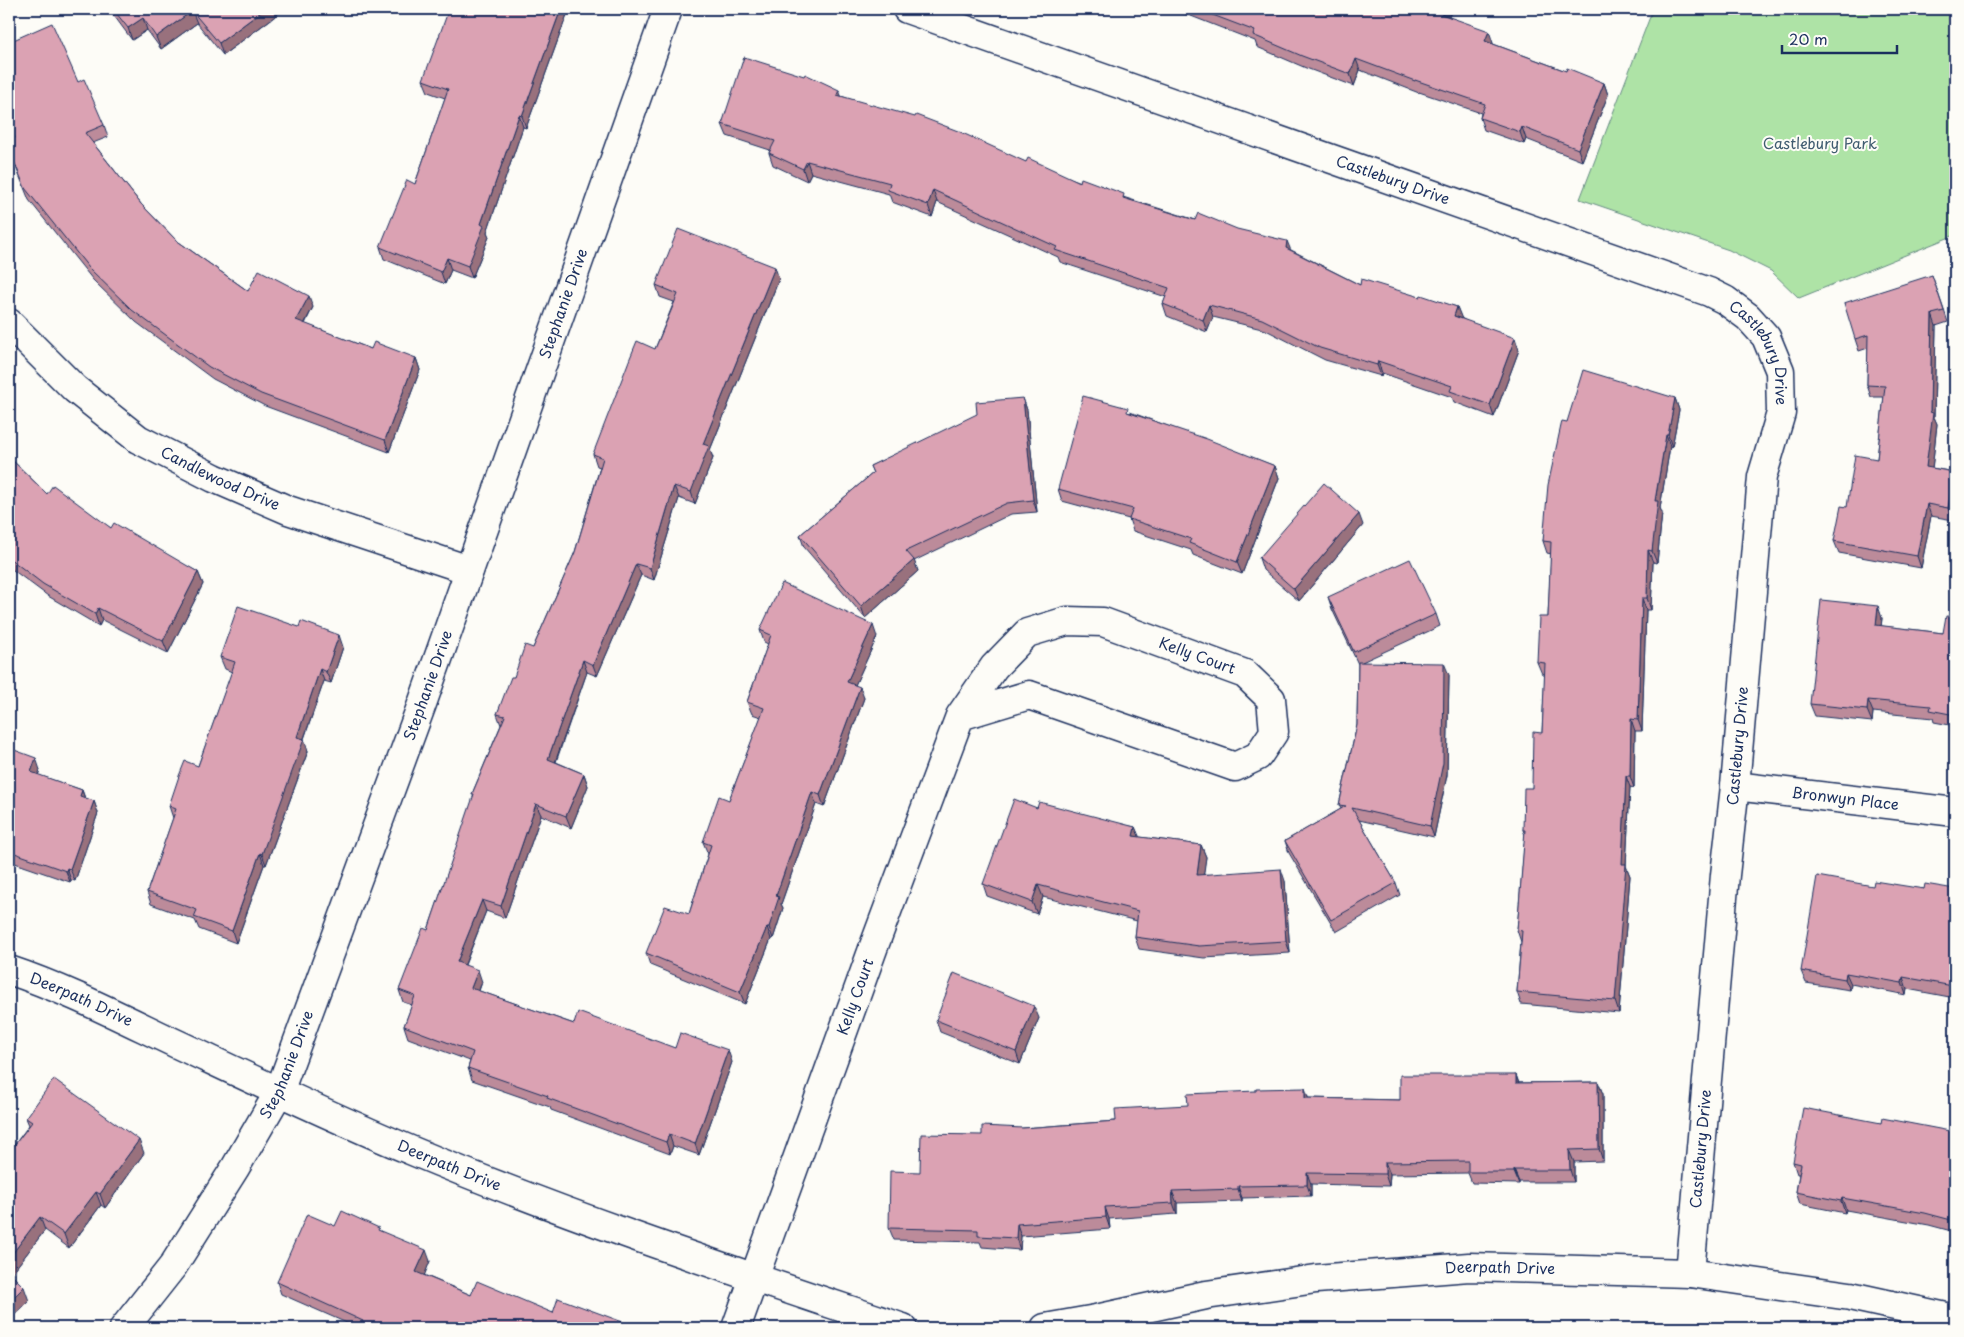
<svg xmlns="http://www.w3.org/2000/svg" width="1964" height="1337" font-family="'Playpen Sans',sans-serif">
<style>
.green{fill:#aee3a6;stroke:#648982}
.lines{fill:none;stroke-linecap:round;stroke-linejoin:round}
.street-casing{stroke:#1b2f5e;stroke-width:31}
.street{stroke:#fdfcf7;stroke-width:28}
.wall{fill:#bc8b9a;stroke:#1b2f5e}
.shaded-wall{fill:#99717d;stroke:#1b2f5e}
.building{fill:#dba2b3;stroke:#1b2f5e}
.labels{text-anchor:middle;stroke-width:4;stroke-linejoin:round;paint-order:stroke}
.park-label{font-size:15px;fill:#405c70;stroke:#fdfcf7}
.street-label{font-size:15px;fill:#1b2f5e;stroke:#fdfcf7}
</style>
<rect width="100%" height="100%" fill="#fdfcf7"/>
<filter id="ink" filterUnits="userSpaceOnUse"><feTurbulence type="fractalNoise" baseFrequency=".02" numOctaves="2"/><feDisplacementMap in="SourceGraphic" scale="10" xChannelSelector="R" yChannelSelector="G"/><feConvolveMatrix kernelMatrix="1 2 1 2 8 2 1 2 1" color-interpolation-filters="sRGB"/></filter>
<g filter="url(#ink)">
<!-- green -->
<path class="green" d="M1653 9H1955V235L1799 298 1771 271 1729 250 1580 199Z"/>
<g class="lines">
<!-- street casing -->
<g class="street-casing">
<g id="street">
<path id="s1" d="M907 9 1709 292 1725 300 1748 317 1766 337 1780 371 1781 413 1762 477 1735 786 1725 875 1690 1273"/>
<path id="s2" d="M9 323 75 389 138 439 214 478 288 510 469 570"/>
<path id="s3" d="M1735 786 1955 812"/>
<path id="s4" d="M9 970C66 989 122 1018 177 1044 256 1081 335 1119 415 1152 575 1219 740 1273 903 1328"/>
<path id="s5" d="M124 1328 173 1266 235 1168 279 1092 422 704 668 9"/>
<path id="s6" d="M736 1328 874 946 960 716 1029 695 1235 767 1258 756 1274 732 1271 699 1245 674 1103 622 1067 621 1027 633 994 667 960 716"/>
<path id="s7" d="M1045 1328 1096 1319 1206 1295 1316 1279 1469 1267 1690 1273 1850 1296 1955 1319"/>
</g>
</g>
<!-- street -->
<use href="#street" class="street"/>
</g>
<!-- wall -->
<g class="wall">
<path d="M109 9H283L278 14 223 55 197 23 161 49 147 30 132 40Z"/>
<path d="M569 9 526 128 523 127 487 232 489 237 472 278 451 270 445 284 384 259 380 247 415 184 445 98 428 92 423 80Z"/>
<path d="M1166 9H1452L1449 17 1493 43V44L1566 71 1604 83 1608 95 1582 161 1526 139 1524 144 1484 130 1480 118 1481 113 1419 92V93L1360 70 1354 86 1306 68 1257 47 1255 41 1191 16Z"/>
<path d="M9 42 78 82 104 125 108 137 93 143 141 204 176 240 248 291 313 307 305 324 371 349 416 358 420 370 389 452 265 406 213 379 136 322 93 280 29 200 9 150V141L14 139 9 128Z"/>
<path d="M841 96 1126 198 1291 250 1360 285 1420 297 1457 307 1461 318 1519 350 1494 417 1454 402 1452 397 1382 373 1381 376 1325 360 1266 330 1213 317 1207 332 1167 316 1163 304 1166 297 1060 262 1058 257 937 202 932 217 892 202 889 194 811 173 807 181 773 165 769 153 770 150 727 136 722 124Z"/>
<path d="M1932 275 1948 322 1936 326 1934 417 1937 424 1932 468 1954 472 1955 474V505L1953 520 1931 516 1921 568 1839 553 1834 541 1847 507 1877 459 1884 397H1871L1867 385 1868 348 1859 351 1855 339Z"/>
<path d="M779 279 710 450 713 458 695 504 679 498 654 580 641 575 597 676 587 672 556 762 584 774 588 786 571 828 541 815 505 918 486 911 465 965 482 982 479 991 574 1024 732 1062 699 1155 673 1146 670 1154 551 1110 550 1107 472 1080 468 1068 470 1061 408 1038 404 1026 412 1005 403 1002 399 990 428 930 474 797 472 794 501 725 497 714 514 677 533 648 575 552 600 467 597 466 593 454 655 349 674 302 660 297 656 285Z"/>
<path d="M1023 398 1027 410 1037 512 1011 514 914 561 918 571 865 618 804 547 800 535 873 473 870 466Z"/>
<path d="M1675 398 1679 410 1672 447 1670 446 1660 508 1662 513 1657 563 1653 562 1651 610H1646L1642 731H1635L1634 788 1630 787 1626 866 1630 876 1619 1013 1521 1004 1517 992 1521 942 1517 930 1525 835 1523 830 1532 788 1542 733 1545 674H1542L1537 662 1548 617 1551 554 1547 553 1543 541 1567 422Z"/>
<path d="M1130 412 1275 466 1279 478 1242 574 1193 555 1191 550 1133 531 1129 519 1062 501 1058 489Z"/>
<path d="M9 457 47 494 111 528 198 572 203 584 168 653 102 620 99 626 48 596 9 567Z"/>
<path d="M1363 525 1299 601 1263 570 1259 558Z"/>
<path d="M1328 597 1436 614 1440 626 1362 662 1449 675 1447 775 1434 837 1359 820 1396 883 1400 895 1336 932 1289 853 1285 841 1341 809 1339 805 1357 725 1358 664 1332 609Z"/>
<path d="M1955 617V726L1934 722 1933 718 1873 712 1872 722 1815 716 1810 704 1882 618 1881 626 1943 633Z"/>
<path d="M760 630 877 637 855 685 864 698 824 807 816 804 781 904 783 908 773 939H771L745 1004 650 965 646 953 689 914 708 854 703 842 729 800 761 717 752 714 747 702 768 644 764 642Z"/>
<path d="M343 647 331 683 324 681 304 739 308 751 266 865H264L236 943 199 929 195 920 151 904 147 892 173 818 169 806 198 766 232 672 225 669 220 657Z"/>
<path d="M9 748 40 770 38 775 82 790 85 798 94 801 98 813 75 881 71 880 70 882 9 861Z"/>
<path d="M1037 808 1135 827 1139 837 1201 845 1206 857 1203 874 1285 881 1290 953 1204 958 1139 949 1135 937 1137 921 1043 897 1037 914 987 896 983 884Z"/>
<path d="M1873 886 1924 889H1955V998L1907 989 1906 995 1851 984 1850 990 1806 983 1801 971Z"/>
<path d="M1039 1018 1020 1064 940 1032 936 1020Z"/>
<path d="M1516 1075 1519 1083 1598 1082 1603 1094V1161L1574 1162V1182H1519V1184L1472 1183 1468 1173 1390 1174 1389 1186 1311 1184V1196L1242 1198V1201L1177 1203V1214L1109 1219 1110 1229 1021 1236 1020 1250 982 1247 980 1242 894 1240 889 1228 920 1172 982 1135 1023 1128 1116 1121 1308 1098 1400 1100Z"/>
<path d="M26 1118 144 1153 105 1208 101 1205 69 1248 45 1230 11 1274 29 1301 9 1320V1152L29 1125Z"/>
<path d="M1881 1123 1955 1132V1232L1929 1225 1846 1210 1845 1213 1800 1204 1796 1192 1799 1174H1797L1793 1162Z"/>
<path d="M335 1226 380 1231 430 1261 424 1275 471 1295 553 1313 628 1324 630 1328H358L281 1294 277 1282Z"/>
</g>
<!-- shaded-wall -->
<g class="shaded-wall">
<path d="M265 9H283L278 14 223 55 219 43Z"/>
<path d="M561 9H569L526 128 522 116Z"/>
<path d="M1443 9H1452L1445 26 1441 14Z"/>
<path d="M192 11 197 23 161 49 156 37Z"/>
<path d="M143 18 147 30 132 40 128 28Z"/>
<path d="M1489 31 1493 43 1489 53 1485 41Z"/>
<path d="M1356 59 1360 70 1354 86 1350 74Z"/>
<path d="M1604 83 1608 95 1582 161 1578 149Z"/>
<path d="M839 90 843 101 837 95Z"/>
<path d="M519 115 523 127 487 232 489 237 472 278 468 266 481 224Z"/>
<path d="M1522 127 1526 139 1524 144 1520 132Z"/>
<path d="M807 161 811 173 807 181 803 169Z"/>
<path d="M933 190 937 202 932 217 928 205Z"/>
<path d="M1287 241 1292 253 1286 248Z"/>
<path d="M447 258 451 270 445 284 441 272Z"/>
<path d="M775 267 779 279 710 450 713 458 695 504 691 492 703 444Z"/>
<path d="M309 296 313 307 300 332 296 320Z"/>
<path d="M1209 305 1213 317 1207 332 1203 320Z"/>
<path d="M1457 307 1462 319 1454 316Z"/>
<path d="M1932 314 1936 326 1934 417 1937 424 1931 479 1926 467 1930 412Z"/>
<path d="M1515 338 1519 350 1494 417 1490 405Z"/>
<path d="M416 358 420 370 389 452 385 440Z"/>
<path d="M1378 361 1382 373 1381 376 1377 365Z"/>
<path d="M1023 398 1027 410 1037 512 1033 500Z"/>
<path d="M1675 398 1679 410 1672 447 1668 435Z"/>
<path d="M1666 435 1670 446 1660 508 1662 513 1657 563 1652 551 1655 501Z"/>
<path d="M1275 466 1279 478 1242 574 1237 562Z"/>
<path d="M1954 472 1955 474V505L1953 520 1948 508Z"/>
<path d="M674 486 679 498 654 580 650 568Z"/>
<path d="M1927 504 1931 516 1921 568 1917 556Z"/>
<path d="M1359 514 1363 525 1299 601 1294 589Z"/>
<path d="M1648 550 1653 562 1651 610 1647 598Z"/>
<path d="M914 560 918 571 865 618 861 606Z"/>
<path d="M636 564 641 575 597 676 593 665Z"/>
<path d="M198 572 203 584 168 653 163 641Z"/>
<path d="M1642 598 1646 610 1642 731 1638 720Z"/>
<path d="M1878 606 1882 618 1880 637 1876 625Z"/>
<path d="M98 608 102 620 99 626 95 614Z"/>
<path d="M873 625 877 637 851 694 847 682Z"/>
<path d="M339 635 343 647 331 683 326 672Z"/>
<path d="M583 660 587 672 552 771 548 759Z"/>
<path d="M1444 663 1449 675 1447 775 1434 837 1430 826Z"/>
<path d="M320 669 324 681 303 741 304 739 308 751 266 865 262 854 297 737Z"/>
<path d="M860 687 864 698 824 807 820 795Z"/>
<path d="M1868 700 1873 712 1872 722 1867 710Z"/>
<path d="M1631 719 1635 731 1634 788 1630 776Z"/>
<path d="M36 758 40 770 35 784 31 772Z"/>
<path d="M584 774 588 786 571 828 566 816Z"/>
<path d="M1626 776 1630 787 1626 866 1630 876 1619 1013 1615 1001Z"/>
<path d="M82 790 86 802 80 796Z"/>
<path d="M812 792 816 804 781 904 783 908 773 939 769 927 776 896Z"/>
<path d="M94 801 98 813 75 881 70 869Z"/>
<path d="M536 804 541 815 505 918 501 906Z"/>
<path d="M1135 827 1140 838 1133 836Z"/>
<path d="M1201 845 1206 857 1202 887 1197 875Z"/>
<path d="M260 853 264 865 236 943 232 931Z"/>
<path d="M67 868 71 880 70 882 66 871Z"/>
<path d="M1281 869 1285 881 1290 953 1286 941Z"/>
<path d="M1038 885 1043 897 1037 914 1032 902Z"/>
<path d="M482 900 486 911 461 974 457 962Z"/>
<path d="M767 927 771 939 745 1004 740 992Z"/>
<path d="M478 970 482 982 475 1000 471 988Z"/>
<path d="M1846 973 1851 984 1850 990 1845 979Z"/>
<path d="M1903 977 1907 989 1906 995 1902 983Z"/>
<path d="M1034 1006 1039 1018 1020 1064 1016 1052Z"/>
<path d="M728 1050 732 1062 699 1155 695 1144Z"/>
<path d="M1516 1075 1520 1087 1516 1083Z"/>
<path d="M1598 1082 1603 1094V1161L1599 1149Z"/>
<path d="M1305 1088 1309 1100 1305 1098Z"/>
<path d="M669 1134 673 1146 670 1154 666 1142Z"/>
<path d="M139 1140 144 1153 105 1208 100 1194Z"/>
<path d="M1569 1150 1574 1162V1182L1570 1170Z"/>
<path d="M1385 1162 1390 1174 1389 1186 1385 1174Z"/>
<path d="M1514 1170 1519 1182V1184L1514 1172Z"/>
<path d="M1307 1173 1311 1184V1196L1307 1185Z"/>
<path d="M1238 1186 1242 1198V1201L1238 1189Z"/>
<path d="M1172 1191 1177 1203V1214L1173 1203Z"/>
<path d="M96 1192 101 1205 69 1248 64 1234Z"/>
<path d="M1842 1198 1846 1210 1845 1213 1841 1201Z"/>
<path d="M1105 1207 1109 1219 1110 1229 1106 1217Z"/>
<path d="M40 1217 45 1230 9 1277V1258Z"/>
<path d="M1017 1224 1021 1236 1020 1250 1016 1238Z"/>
<path d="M426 1250 430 1261 421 1284 416 1272Z"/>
<path d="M24 1287 29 1301 9 1320V1302Z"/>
</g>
<!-- building -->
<g class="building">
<path d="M113 9H265L219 43 192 11 156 37 143 18 128 28Z"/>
<path d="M449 9H561L522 116 519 115 481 224 484 226 468 266 447 258 441 272 380 247 407 180 415 184 448 89 423 80Z"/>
<path d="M1197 9H1443L1441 14 1489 31 1485 41 1566 71 1567 68 1604 83 1578 149 1522 127 1520 132 1480 118 1485 104 1415 80V81L1356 59 1350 74 1302 56 1253 35 1255 31Z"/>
<path d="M52 23 78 82 84 79 104 125 85 133 141 204 176 240 248 291 259 270 309 296 296 320 371 349 374 342 416 358 385 440 261 394 209 367 132 310 89 268 25 188 9 149V141L15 138 9 125V42Z"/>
<path d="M744 57 804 76 805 74 839 90 837 95 915 117 916 115 958 131 1026 162 1028 158 1080 182 1081 178 1124 194 1123 198 1195 220 1198 213 1237 229 1287 241 1286 248 1360 285 1361 279 1420 297 1421 295 1457 307 1454 316 1515 338 1490 405 1450 391 1452 386 1378 361 1377 365 1320 348 1262 319 1209 305 1203 320 1163 304 1169 288 1055 250 1057 247 933 190 928 205 888 190 890 183 807 161 803 169 769 153 775 141 722 124Z"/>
<path d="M678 229 775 267 703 444 709 446 691 492 674 486 650 568 636 564 593 665 583 660 548 759 584 774 566 816 536 804 501 906 482 900 457 962 478 970 471 988 574 1024 578 1012 675 1048 680 1033 728 1050 695 1144 669 1134 666 1142 547 1098 548 1096 468 1068 473 1052 404 1026 415 996 399 990 423 928 428 930 474 794H472L505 716 497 714 511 677H514L525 645 533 648 575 552 603 458 593 454 630 358 637 341 655 349 678 294 656 285Z"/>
<path d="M1932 275 1944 311 1932 314 1930 412 1933 413 1926 467 1954 472 1948 508 1927 504 1917 556 1834 541 1841 506 1847 507 1855 455 1877 459 1885 386 1867 385 1868 335 1855 339 1844 303Z"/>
<path d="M1583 370 1675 398 1668 435H1666L1655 501H1658L1652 551 1648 550 1647 598H1642L1638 720 1631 719 1630 776H1626L1622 864H1626L1615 1001 1517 992 1522 931 1517 930 1525 830H1523L1524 788H1532L1533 732 1542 733 1545 663 1537 662 1539 617H1548L1551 542 1543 541 1548 485 1562 421 1567 422Z"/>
<path d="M1083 396 1128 408 1127 412 1207 439 1275 466 1237 562 1189 543 1191 539 1129 519 1133 509 1058 489Z"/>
<path d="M1023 398 1033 500 1007 503 906 551 914 560 861 606 800 535 873 473 870 466 977 414 976 402Z"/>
<path d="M9 457 47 494 53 485 111 528 114 523 198 572 163 641 98 608 95 614 43 584 9 558Z"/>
<path d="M1324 483 1359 514 1294 589 1259 558Z"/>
<path d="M1410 559 1436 614 1354 652 1328 597Z"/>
<path d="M782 583 873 625 847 682 860 687 820 795 812 792 776 896 779 897 769 927H767L740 992 646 953 665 906 689 914 711 845 703 842 719 796 729 800 764 708 747 702 771 635 760 630Z"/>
<path d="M1821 600 1878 606 1876 625 1943 633 1946 616 1955 617V715L1930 710 1931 706 1868 700 1867 710 1810 704Z"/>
<path d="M238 606 299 627 301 621 339 635 326 672 320 669 297 737 304 739 262 854 260 853 232 931 194 917 197 910 147 892 176 809 169 806 179 776 185 761 198 766 235 662 220 657Z"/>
<path d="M1358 662 1444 663 1443 763 1430 826 1352 808 1396 883 1331 920 1285 841 1346 806 1339 805 1357 725Z"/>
<path d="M9 748 36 758 31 772 82 790 80 796 94 801 70 869 67 868 66 871 9 851Z"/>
<path d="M1014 799 1037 808 1039 802 1135 827 1133 836 1201 845 1197 875 1281 869 1286 941 1199 946 1135 937 1138 911 1038 885 1032 902 983 884Z"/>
<path d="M1817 876 1873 886 1874 881 1924 889 1925 884 1955 889V984H1954L1953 986 1903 977 1902 983 1846 973 1845 979 1801 971Z"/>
<path d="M954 973 1034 1006 1016 1052 936 1020Z"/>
<path d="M1400 1075H1516V1083L1598 1082 1599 1149 1569 1150 1570 1170H1514V1172H1468V1161L1385 1162V1174L1307 1173V1185L1238 1186V1189L1172 1191 1173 1203 1105 1207 1106 1217 1017 1224 1016 1238 978 1236V1230L889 1228 890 1171 920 1172 921 1134 982 1135V1126L1023 1128 1116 1121 1115 1109 1188 1105 1187 1094 1256 1091V1089L1305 1088V1098L1400 1100Z"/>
<path d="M54 1079 139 1140 100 1194 96 1192 64 1234 40 1217 9 1258V1152L32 1122 26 1118Z"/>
<path d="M1803 1108 1881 1123 1882 1118 1955 1132V1221L1925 1213 1842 1198 1841 1201 1796 1192 1801 1164 1793 1162Z"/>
<path d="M342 1211 379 1228 378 1230 426 1250 416 1272 471 1295 477 1281 553 1313 558 1298 628 1324 626 1328H360L363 1321 277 1282 307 1214 335 1226Z"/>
<path d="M9 1272 24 1287 9 1302Z"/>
</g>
</g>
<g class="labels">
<!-- park labels -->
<g class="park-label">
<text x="1820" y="149">Castlebury Park</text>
</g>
<!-- street labels -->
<g class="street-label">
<text dy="5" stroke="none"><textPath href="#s1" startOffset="515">Castlebury Drive</textPath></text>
<text dy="5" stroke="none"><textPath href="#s5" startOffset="1121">Stephanie Drive</textPath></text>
<text dy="5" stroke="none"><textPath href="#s1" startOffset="935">Castlebury Drive</textPath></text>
<text dy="5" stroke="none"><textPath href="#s2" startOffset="265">Candlewood Drive</textPath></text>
<text transform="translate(1197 656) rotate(20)" y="5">Kelly Court</text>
<text dy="5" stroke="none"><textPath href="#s5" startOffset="716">Stephanie Drive</textPath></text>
<text transform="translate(1738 746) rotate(-85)" y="5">Castlebury Drive</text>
<text dy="5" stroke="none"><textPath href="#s3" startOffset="111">Bronwyn Place</textPath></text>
<text dy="5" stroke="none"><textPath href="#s6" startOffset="352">Kelly Court</textPath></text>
<text dy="5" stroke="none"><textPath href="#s4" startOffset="78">Deerpath Drive</textPath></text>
<text dy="5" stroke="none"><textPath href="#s5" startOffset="311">Stephanie Drive</textPath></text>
<text transform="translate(1701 1149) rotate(-85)" y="5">Castlebury Drive</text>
<text dy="5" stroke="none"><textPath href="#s4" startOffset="482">Deerpath Drive</textPath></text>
<text dy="5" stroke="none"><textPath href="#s7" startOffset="460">Deerpath Drive</textPath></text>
</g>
</g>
<!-- margin -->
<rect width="1964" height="1337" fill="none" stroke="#fdfcf7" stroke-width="30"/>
<rect x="15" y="15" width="1934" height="1307" fill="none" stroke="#1b2f5e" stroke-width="2" filter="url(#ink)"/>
<!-- scale -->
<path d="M1782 45v8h115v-8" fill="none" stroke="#1b2f5e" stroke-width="2.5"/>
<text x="1789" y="45" font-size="15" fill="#1b2f5e" stroke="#fdfcf7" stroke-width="4" paint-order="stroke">20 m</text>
</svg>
